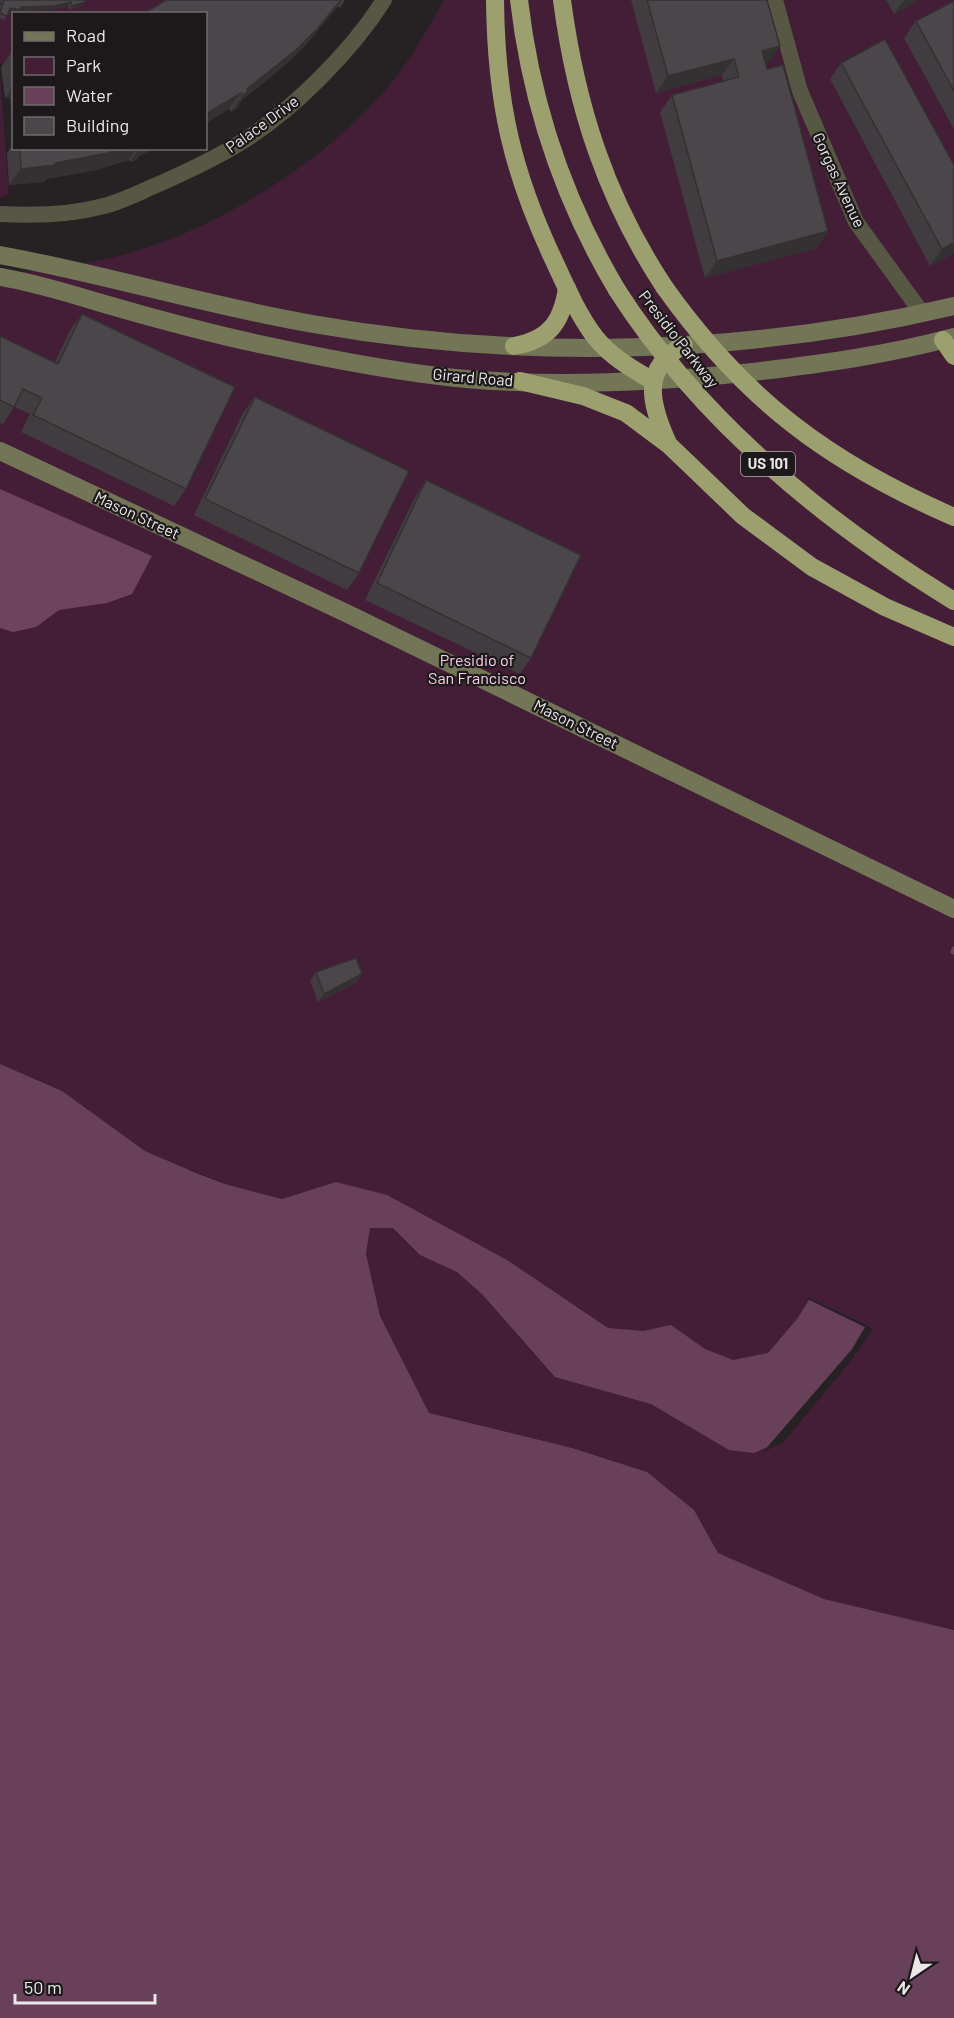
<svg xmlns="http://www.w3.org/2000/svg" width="954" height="2018" font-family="Barlow,sans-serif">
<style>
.green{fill:#441e37}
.forest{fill:#6d435d}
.water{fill:#69405a}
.pier{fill:#262224}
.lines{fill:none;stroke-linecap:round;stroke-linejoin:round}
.stream{stroke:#69405a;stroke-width:5}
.street{stroke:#565844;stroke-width:16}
.secondary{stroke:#727556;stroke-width:18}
.highway{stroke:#9ca06f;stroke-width:18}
.highway-bridge{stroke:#9ca06f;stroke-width:18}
.wall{fill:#403c3f}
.shaded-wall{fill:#343133}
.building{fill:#4b4649;stroke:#343133;stroke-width:1.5}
.labels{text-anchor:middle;stroke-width:4.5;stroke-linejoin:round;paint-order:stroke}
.shield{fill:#1d191b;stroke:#ada9ab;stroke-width:1.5}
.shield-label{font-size:15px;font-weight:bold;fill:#ebe7e9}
.street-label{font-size:16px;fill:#ebe7e9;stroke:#1d191b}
.park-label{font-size:16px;fill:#facfe8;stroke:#1d191b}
</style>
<rect width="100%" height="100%" fill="#262224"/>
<!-- green -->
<g class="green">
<path d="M0 0H173L152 13 14 14 13 62 0 64Z"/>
<path d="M444 0H954V1630L824 1599 718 1553 694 1510 647 1472 572 1448 429 1413 380 1316 366 1254 370 1228 336 1182 282 1199 225 1184 145 1151 62 1091 0 1064V275C48 269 97 264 143 249 233 220 338 152 396 77 415 53 429 26 444 0Z"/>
<path d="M0 74 9 194 0 198Z"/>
</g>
<!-- forest -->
<path class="forest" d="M0 489 152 556 132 594 107 603 59 610 36 627 13 632 0 628Z"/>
<!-- water -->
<path class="water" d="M0 1064 62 1091 145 1151 201 1175 225 1184 282 1199 336 1182 387 1195 507 1260 608 1328 643 1331 671 1325 705 1349 733 1360 768 1353 797 1319 809 1300 869 1329 781 1441 754 1453 729 1450 651 1404 555 1377 482 1294 457 1272 420 1255 393 1228H370L366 1254 380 1316 429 1413 572 1448 647 1472 694 1510 718 1553 824 1599 954 1630V2018H0Z"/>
<!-- pier -->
<path class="pier" d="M807 1298H810L870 1327 872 1331 849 1363 783 1443 763 1452 852 1349 865 1327Z"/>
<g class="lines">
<!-- stream -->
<path class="stream" d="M953 952 954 949"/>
<!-- street -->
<g class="street">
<path d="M775 0 800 91 856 222 922 313"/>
<path d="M0 214C35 216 70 215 104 206 123 201 140 192 159 184 186 172 214 159 240 143 292 111 351 52 384 0"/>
</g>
<!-- secondary -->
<g class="secondary">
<path d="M0 255C105 274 208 306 313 324 521 361 749 355 954 306"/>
<path d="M0 277C37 283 73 295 108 305 160 320 212 334 264 345 329 359 399 373 466 379 560 387 659 382 753 372 820 364 888 355 954 337"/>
<path d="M0 451 346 613 954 909"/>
</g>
<!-- highway -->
<g class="highway">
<path d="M495 0C496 102 512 173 556 265 567 289 579 316 595 337 610 356 632 369 653 381"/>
<path d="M519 0C531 103 564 201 617 290"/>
<path d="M562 0C576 106 606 199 665 288"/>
<path d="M943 340 954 356"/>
<path d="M514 346C549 340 562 322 567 288"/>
<path d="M520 381 583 396 626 413 669 445 743 516 812 567 885 607 954 637"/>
<path d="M667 441C650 403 641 368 684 345"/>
</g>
<!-- highway-bridge -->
<g class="highway-bridge">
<path d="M665 288C745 400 828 462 954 517"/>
<path d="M617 290C700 420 823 521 954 601"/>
</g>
</g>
<!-- wall -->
<g class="wall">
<path d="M0 0H85L82 6 69 10 68 6 51 10 20 11 8 13 4 20 0 18V6L1 3 0 2Z"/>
<path d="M166 0H345L340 8 338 6 304 47 285 65 242 100 237 108 231 112 229 109 206 123V14L151 9Z"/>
<path d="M631 0H767L780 46 768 63H765L817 248 705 278 660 112 672 95 723 81 722 75 656 93Z"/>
<path d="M886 0H920L894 14Z"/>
<path d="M954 1V129L904 38 916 21Z"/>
<path d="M13 50H14V140L10 97 5 98 1 67Z"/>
<path d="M841 63 954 165V253L930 266 830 79Z"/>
<path d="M14 143V148H156L139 156 136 160 130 162 129 160 96 170 46 179 44 182 9 185 7 153Z"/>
<path d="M82 314 186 489 174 506 21 432 30 414 14 407 3 424 0 423V336L55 362 70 330Z"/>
<path d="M255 397 359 573 347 590 194 515 243 413Z"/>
<path d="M426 480 531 658 520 674 365 600 415 497Z"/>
<path d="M316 972 362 974 356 983 318 1002 310 981Z"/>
</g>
<!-- shaded-wall -->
<g class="shaded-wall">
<path d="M341 0H342L338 6 304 47 285 65 242 100 237 108 231 112 247 89Z"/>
<path d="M906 0H920L894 14 903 1Z"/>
<path d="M71 2 68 6 51 10 20 11 19 14H14L7 12 10 8Z"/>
<path d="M85 2 82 6 69 10 72 6Z"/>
<path d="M780 46 768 63 750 67 762 51Z"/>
<path d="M734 59 722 75 656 93 668 76Z"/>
<path d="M14 85V93L10 97 5 98Z"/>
<path d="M241 93 229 109 206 123V114Z"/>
<path d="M123 148H137L129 160 96 170 46 179 44 182 9 185 21 169 55 163Z"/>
<path d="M139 148H156L139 156 136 160 130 162Z"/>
<path d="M828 231 817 248 705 278 717 261Z"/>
<path d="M954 243V253L930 266 942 249Z"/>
<path d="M362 974 356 983 318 1002 324 994Z"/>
</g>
<!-- building -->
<g class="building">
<path d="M4 0H85V2L72 6 71 2 54 6 21 7V10L10 8 7 16 0 13Z"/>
<path d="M166 0H341L316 30 297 49 247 89 248 91 243 95 241 93 206 114V14H142L151 9Z"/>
<path d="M647 0H767L780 46 762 51 767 69 783 65 828 231 717 261 672 95 739 77 734 59 668 76Z"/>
<path d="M954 1V91L916 21Z"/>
<path d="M885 39 954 165V243L942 249 841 63Z"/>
<path d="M20 148H123L108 153 55 163V165L21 169Z"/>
<path d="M82 314 235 387 186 489 33 415 42 398 23 389 14 407 0 400V336L58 364Z"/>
<path d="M255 397 409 471 359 573 205 499Z"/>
<path d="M426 480 581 555 531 658 377 583Z"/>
<path d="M356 958 362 974 324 994 316 972Z"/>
</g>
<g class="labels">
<!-- shield labels -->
<rect class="shield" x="741" y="452" width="54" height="24" rx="4.5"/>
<g class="shield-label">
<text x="768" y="469">US 101</text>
</g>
<!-- street labels -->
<g class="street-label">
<text transform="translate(262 124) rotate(-36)" y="6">Palace Drive</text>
<text transform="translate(839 180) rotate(65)" y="6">Gorgas Avenue</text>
<text transform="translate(679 339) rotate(52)" y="6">Presidio Parkway</text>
<text transform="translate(473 377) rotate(5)" y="6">Girard Road</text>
<text transform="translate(137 515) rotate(25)" y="6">Mason Street</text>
<text transform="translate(576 724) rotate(26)" y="6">Mason Street</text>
</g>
<!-- park labels -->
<g class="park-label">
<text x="477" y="666">Presidio of<tspan x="477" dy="18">San Francisco</tspan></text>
</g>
</g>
<!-- legend -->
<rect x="12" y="12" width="195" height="138" fill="#1d191b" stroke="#6f6b6d" stroke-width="1.5"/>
<rect x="24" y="32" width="30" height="9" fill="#727556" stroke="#6f6b6d" stroke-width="1.5"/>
<text x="66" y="42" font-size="18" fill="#ebe7e9">Road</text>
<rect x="24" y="57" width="30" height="18" fill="#441e37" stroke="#6f6b6d" stroke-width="1.5"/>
<text x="66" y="72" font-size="18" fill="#ebe7e9">Park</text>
<rect x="24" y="87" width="30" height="18" fill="#69405a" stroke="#6f6b6d" stroke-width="1.5"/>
<text x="66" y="102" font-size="18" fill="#ebe7e9">Water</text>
<rect x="24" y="117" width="30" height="18" fill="#4b4649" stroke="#6f6b6d" stroke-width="1.5"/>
<text x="66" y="132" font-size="18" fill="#ebe7e9">Building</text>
<!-- north arrow -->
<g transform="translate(912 1976) rotate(215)" stroke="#1d191b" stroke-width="4.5" paint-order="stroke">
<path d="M0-4.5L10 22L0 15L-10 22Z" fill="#ebe7e9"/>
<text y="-9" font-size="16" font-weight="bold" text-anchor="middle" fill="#ebe7e9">N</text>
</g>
<!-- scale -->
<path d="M15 1994v9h140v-9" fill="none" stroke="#ebe7e9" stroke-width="3"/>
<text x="24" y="1994" font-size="18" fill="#ebe7e9" stroke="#1d191b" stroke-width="4.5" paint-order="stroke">50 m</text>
</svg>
